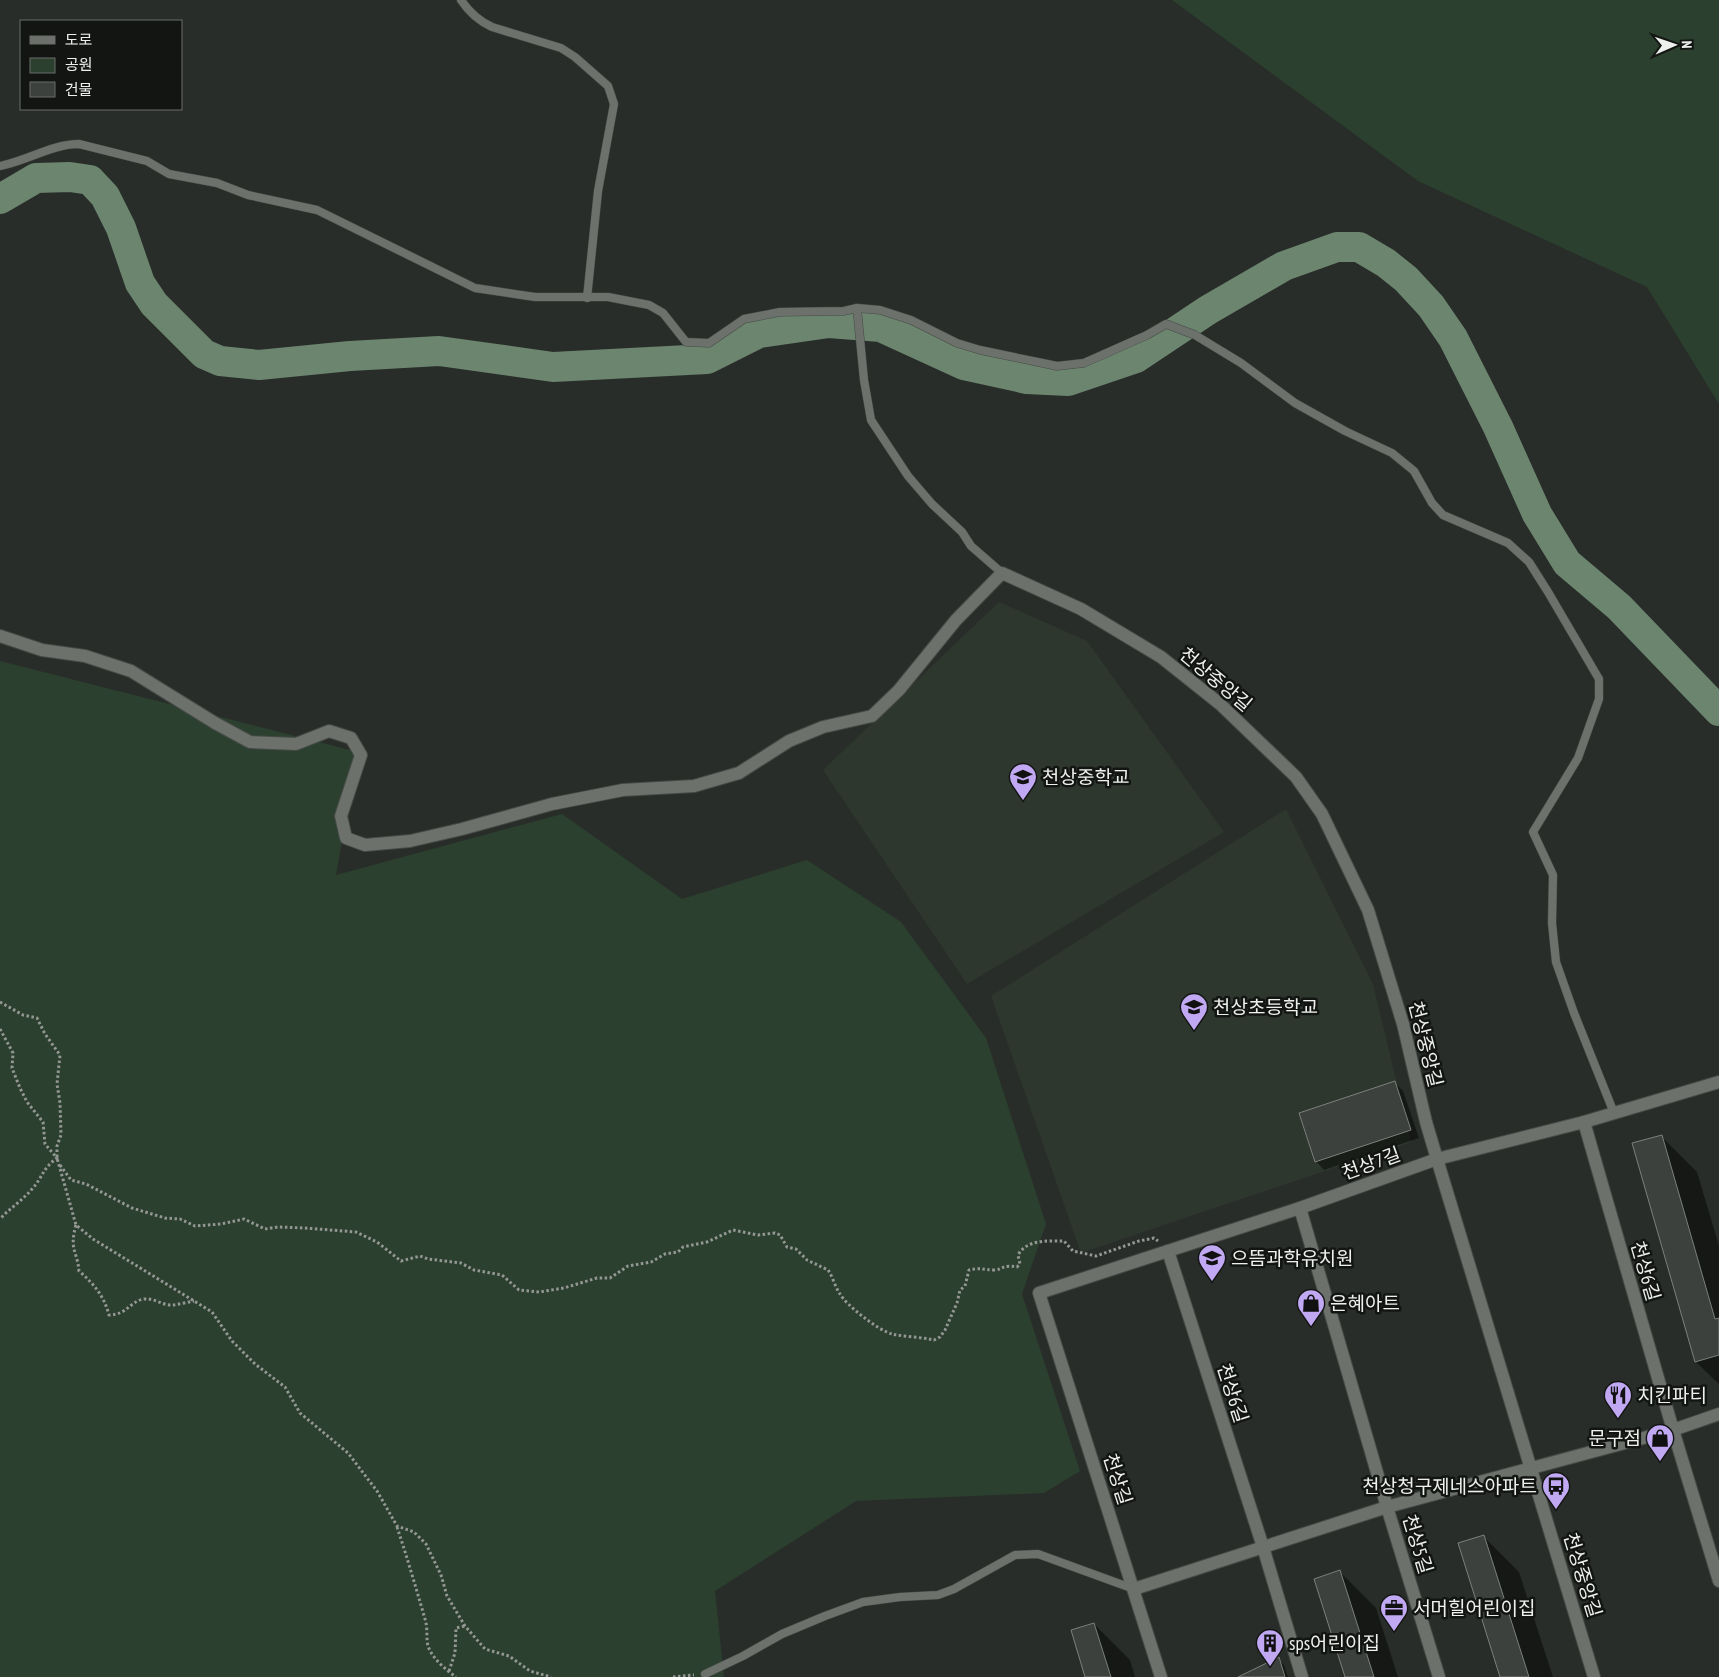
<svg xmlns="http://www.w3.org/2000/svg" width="1719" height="1677" font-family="'PT Sans Narrow','Noto Sans KR',sans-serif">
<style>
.built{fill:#2d372e}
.green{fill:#2b402e}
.shadow{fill:#0007}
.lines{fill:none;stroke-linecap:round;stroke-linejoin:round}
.river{stroke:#6c856f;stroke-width:30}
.building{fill:#3d413d;stroke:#7b807b}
.service-casing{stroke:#464a47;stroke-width:9}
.minor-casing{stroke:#464a47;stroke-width:14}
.tertiary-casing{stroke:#464a47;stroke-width:14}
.path{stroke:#949794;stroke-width:3;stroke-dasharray:2.5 2.5;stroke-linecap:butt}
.service{stroke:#6c716c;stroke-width:8}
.minor{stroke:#6c716c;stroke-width:12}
.tertiary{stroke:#6c716c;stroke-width:12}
.labels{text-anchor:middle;stroke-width:5;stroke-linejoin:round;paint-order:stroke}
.street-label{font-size:19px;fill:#edf0ed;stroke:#131513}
.poi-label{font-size:19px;fill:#edf0ed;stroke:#131513;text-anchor:start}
</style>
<rect width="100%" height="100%" fill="#292d29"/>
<!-- built -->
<g class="built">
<path d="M999 602 1087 641 1224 832 967 984 823 770Z"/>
<path d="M1286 809 1373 984 1411 1142 1081 1253 991 996Z"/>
</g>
<!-- green -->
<g class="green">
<path d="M1172 0H1719V404L1647 287 1418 181Z"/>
<path d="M0 661 358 752 336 875 562 814 682 899 807 860 901 922 986 1038 1046 1224 1022 1294 1080 1471 1044 1493 856 1501 715 1591 724 1677H0Z"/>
</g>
<!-- shadow -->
<g class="shadow">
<path d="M1394 1082 1403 1091 1419 1138 1324 1170 1316 1161Z"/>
<path d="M1661 1136 1697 1172 1719 1246V1384L1696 1362Z"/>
<path d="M1483 1536 1519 1572 1553 1677H1502Z"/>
<path d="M1340 1572 1376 1608 1398 1677H1346Z"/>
<path d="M1094 1624 1130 1660 1135 1677H1086Z"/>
<path d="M1278 1659 1284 1665 1288 1677H1241Z"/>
</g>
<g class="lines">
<!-- river -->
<path class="river" d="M0 199 36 178 70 177 90 180 105 196 121 228 140 283 154 304 204 354 220 361 259 365 350 356 439 351 553 367 707 359 759 333 829 323 881 327 964 365 1027 379 1068 381 1136 358 1208 310 1284 266 1337 247H1359L1386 263 1406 279 1431 306 1453 338 1498 427 1537 514 1567 563 1619 607 1719 711"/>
</g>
<!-- building -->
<g class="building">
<path d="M1395 1081 1411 1130 1315 1162 1299 1113Z"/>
<path d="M1662 1135 1715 1319 1719 1318V1355L1695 1362 1632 1143Z"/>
<path d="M1484 1535 1529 1677H1500L1458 1543Z"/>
<path d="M1340 1570 1374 1677H1345L1314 1579Z"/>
<path d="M1094 1623 1111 1677H1085L1071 1630Z"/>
<path d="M1279 1657 1285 1677H1238Z"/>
</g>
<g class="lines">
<!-- service casing -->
<g class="service-casing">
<g id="service">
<path d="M461 0C469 12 479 21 492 27L561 48 575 57 608 86 614 104 598 191 587 298"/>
<path d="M0 166C27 161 52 144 79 144L147 161 169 174 217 183 248 195 317 210 475 288 535 297H608L649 305 663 313 686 342 709 343 744 319 780 312 844 311 857 308 864 380 871 420 908 476 932 504 962 532 971 546 1002 573"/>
<path d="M857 308 880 310 911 320 957 343 980 350 1057 366 1084 363 1147 335 1166 324 1195 335 1241 363 1295 403 1345 431 1392 453 1414 471 1432 503 1443 515 1508 543 1529 562 1548 592 1599 679V699L1578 758 1533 832 1553 875 1552 923 1556 962 1574 1013 1614 1113"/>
<path d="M705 1674 743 1656 782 1634 825 1616 863 1602 900 1597 938 1595 954 1589 1015 1555 1038 1554 1134 1589"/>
</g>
</g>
<!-- minor casing -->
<g class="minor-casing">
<g id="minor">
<path d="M0 636 42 650 85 656 131 671 215 723 250 742 296 744 329 731 351 738 361 755 341 816 346 838 365 845 410 841 462 829 552 804 623 790 694 786 739 773 789 741 823 727 872 716 899 690 956 620 1002 573 1081 609 1161 657 1220 704 1296 777 1322 814 1368 910 1403 1024 1426 1122 1437 1159 1300 1208 1039 1293 1161 1677"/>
<path d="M1584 1122 1673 1430 1719 1581"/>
<path d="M1300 1208 1387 1507 1439 1677"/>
<path d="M1168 1251 1263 1547 1302 1677"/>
<path d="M1134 1589 1387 1507 1673 1430 1719 1414"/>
</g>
</g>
<!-- tertiary casing -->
<g class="tertiary-casing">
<path id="tertiary" d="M1594 1677 1437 1159 1584 1122 1719 1082"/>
</g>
<!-- path -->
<g class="path">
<path d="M0 1002 23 1015 37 1018 45 1034 60 1055 57 1084 60 1103 61 1135 57 1146V1158L76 1225 93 1239 212 1312 232 1341 255 1364 285 1387 300 1413 348 1453 377 1491 397 1526 414 1532 426 1544 441 1575 447 1596 465 1626 485 1649 509 1656 530 1671 551 1677"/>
<path d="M0 1029 13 1053 12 1068 20 1088 27 1102 43 1122 45 1144 57 1158C42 1169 43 1177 32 1189 22 1201 10 1208 0 1219"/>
<path d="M60 1165 71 1180 86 1184 132 1208 165 1218 180 1219 195 1226 221 1224 244 1219 265 1229 278 1227 305 1228 356 1232 377 1242 401 1261 420 1256 428 1259 461 1263 474 1270 502 1275 519 1290 539 1292 564 1288 597 1278H610L628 1266 651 1262 665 1254 678 1252 683 1247 707 1242 733 1230 758 1235 775 1233 780 1235 787 1247 796 1249 807 1260 828 1270C833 1277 835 1287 840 1294 847 1306 878 1330 892 1334 905 1337 921 1337 934 1340L940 1337 945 1330 957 1303 960 1290 965 1286 969 1270C981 1267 983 1270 994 1270 1003 1270 1002 1264 1017 1267L1020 1264 1018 1255C1027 1239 1048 1241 1064 1241L1073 1251 1096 1256 1139 1241 1154 1238 1158 1241"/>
<path d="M76 1225C69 1250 77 1250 79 1271 94 1284 104 1296 109 1315 127 1315 130 1301 144 1299 154 1298 162 1305 171 1305 178 1305 187 1302 194 1301"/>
<path d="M397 1527C407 1557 416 1588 425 1619 428 1628 426 1639 428 1646 432 1658 446 1670 456 1677"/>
<path d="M449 1671 455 1653 456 1628 465 1626"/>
<path d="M673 1677 694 1675"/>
</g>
<!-- service -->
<use href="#service" class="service"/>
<!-- minor -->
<use href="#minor" class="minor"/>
<!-- tertiary -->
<use href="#tertiary" class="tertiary"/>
</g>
<!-- icons -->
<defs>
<g id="school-pin" transform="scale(1.4375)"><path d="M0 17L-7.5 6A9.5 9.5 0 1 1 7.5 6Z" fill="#c1a8f3" stroke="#131513"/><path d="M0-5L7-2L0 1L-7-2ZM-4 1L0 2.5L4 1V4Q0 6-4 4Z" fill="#111"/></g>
<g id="shop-pin" transform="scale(1.4375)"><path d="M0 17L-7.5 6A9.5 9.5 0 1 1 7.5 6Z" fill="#c1a8f3" stroke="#131513"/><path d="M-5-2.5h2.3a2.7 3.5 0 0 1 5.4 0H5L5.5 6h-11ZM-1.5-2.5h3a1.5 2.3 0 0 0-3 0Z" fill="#111"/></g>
<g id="restaurant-pin" transform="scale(1.4375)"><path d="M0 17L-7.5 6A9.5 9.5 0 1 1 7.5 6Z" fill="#c1a8f3" stroke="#131513"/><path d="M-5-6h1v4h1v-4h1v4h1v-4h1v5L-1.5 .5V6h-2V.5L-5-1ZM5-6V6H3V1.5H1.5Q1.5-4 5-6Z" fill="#111"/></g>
<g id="bus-pin" transform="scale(1.4375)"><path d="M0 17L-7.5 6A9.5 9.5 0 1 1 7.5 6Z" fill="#c1a8f3" stroke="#131513"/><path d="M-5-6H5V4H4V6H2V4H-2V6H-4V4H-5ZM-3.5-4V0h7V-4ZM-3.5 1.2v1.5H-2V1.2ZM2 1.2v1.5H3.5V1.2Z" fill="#111"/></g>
<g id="office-pin" transform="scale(1.4375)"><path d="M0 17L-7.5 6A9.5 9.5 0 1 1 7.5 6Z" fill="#c1a8f3" stroke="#131513"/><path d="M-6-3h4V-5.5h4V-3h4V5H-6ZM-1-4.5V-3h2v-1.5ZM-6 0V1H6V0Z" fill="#111"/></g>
<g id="building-pin" transform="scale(1.4375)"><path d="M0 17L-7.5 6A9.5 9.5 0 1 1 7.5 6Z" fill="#c1a8f3" stroke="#131513"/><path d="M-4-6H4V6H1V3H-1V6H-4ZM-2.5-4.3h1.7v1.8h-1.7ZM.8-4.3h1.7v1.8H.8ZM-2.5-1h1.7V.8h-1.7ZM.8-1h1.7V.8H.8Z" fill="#111"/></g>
</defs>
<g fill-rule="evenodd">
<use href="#school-pin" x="1023" y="777"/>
<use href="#school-pin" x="1194" y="1007"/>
<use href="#school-pin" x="1212" y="1258"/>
<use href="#shop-pin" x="1311" y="1303"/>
<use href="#restaurant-pin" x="1618" y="1395"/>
<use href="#shop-pin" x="1660" y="1438"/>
<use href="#bus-pin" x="1556" y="1486"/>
<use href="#office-pin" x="1394" y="1608"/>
<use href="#building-pin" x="1270" y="1643"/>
</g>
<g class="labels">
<!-- street labels -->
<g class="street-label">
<text transform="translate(1216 679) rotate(40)" y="7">천상중앙길</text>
<text transform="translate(1426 1044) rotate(76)" y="7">천상중앙길</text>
<text transform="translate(1371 1163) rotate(-20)" y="7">천상7길</text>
<text transform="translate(1646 1271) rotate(74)" y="7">천상6길</text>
<text transform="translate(1233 1393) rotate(72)" y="7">천상6길</text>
<text transform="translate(1118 1479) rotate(72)" y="7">천상길</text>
<text transform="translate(1418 1544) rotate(73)" y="7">천상5길</text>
<text transform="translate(1583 1575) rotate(73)" y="7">천상중앙길</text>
</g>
<!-- poi labels -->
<g class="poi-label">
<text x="1042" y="784">천상중학교</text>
<text x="1213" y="1014">천상초등학교</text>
<text x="1231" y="1265">으뜸과학유치원</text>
<text x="1330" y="1310">은혜아트</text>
<text x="1637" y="1402">치킨파티</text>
<text x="1641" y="1445" text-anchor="end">문구점</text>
<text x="1537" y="1493" text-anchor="end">천상청구제네스아파트</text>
<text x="1413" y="1615">서머힐어린이집</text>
<text x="1289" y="1650">sps어린이집</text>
</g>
</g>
<!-- legend -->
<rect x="20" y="20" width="162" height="90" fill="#131513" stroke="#6a6d6a"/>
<rect x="30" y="36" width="25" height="8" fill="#6c716c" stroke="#6a6d6a"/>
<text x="65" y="45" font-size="15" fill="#edf0ed">도로</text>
<rect x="30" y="58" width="25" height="15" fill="#2b402e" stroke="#6a6d6a"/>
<text x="65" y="70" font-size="15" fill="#edf0ed">공원</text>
<rect x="30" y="82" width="25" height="15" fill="#3d413d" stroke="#6a6d6a"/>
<text x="65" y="95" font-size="15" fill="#edf0ed">건물</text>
<!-- north arrow -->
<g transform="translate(1674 45) rotate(88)" stroke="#131513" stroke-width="4" paint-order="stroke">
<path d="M0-4L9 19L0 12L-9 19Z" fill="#edf0ed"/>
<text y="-8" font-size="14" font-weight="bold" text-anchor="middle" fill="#edf0ed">N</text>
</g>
</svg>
